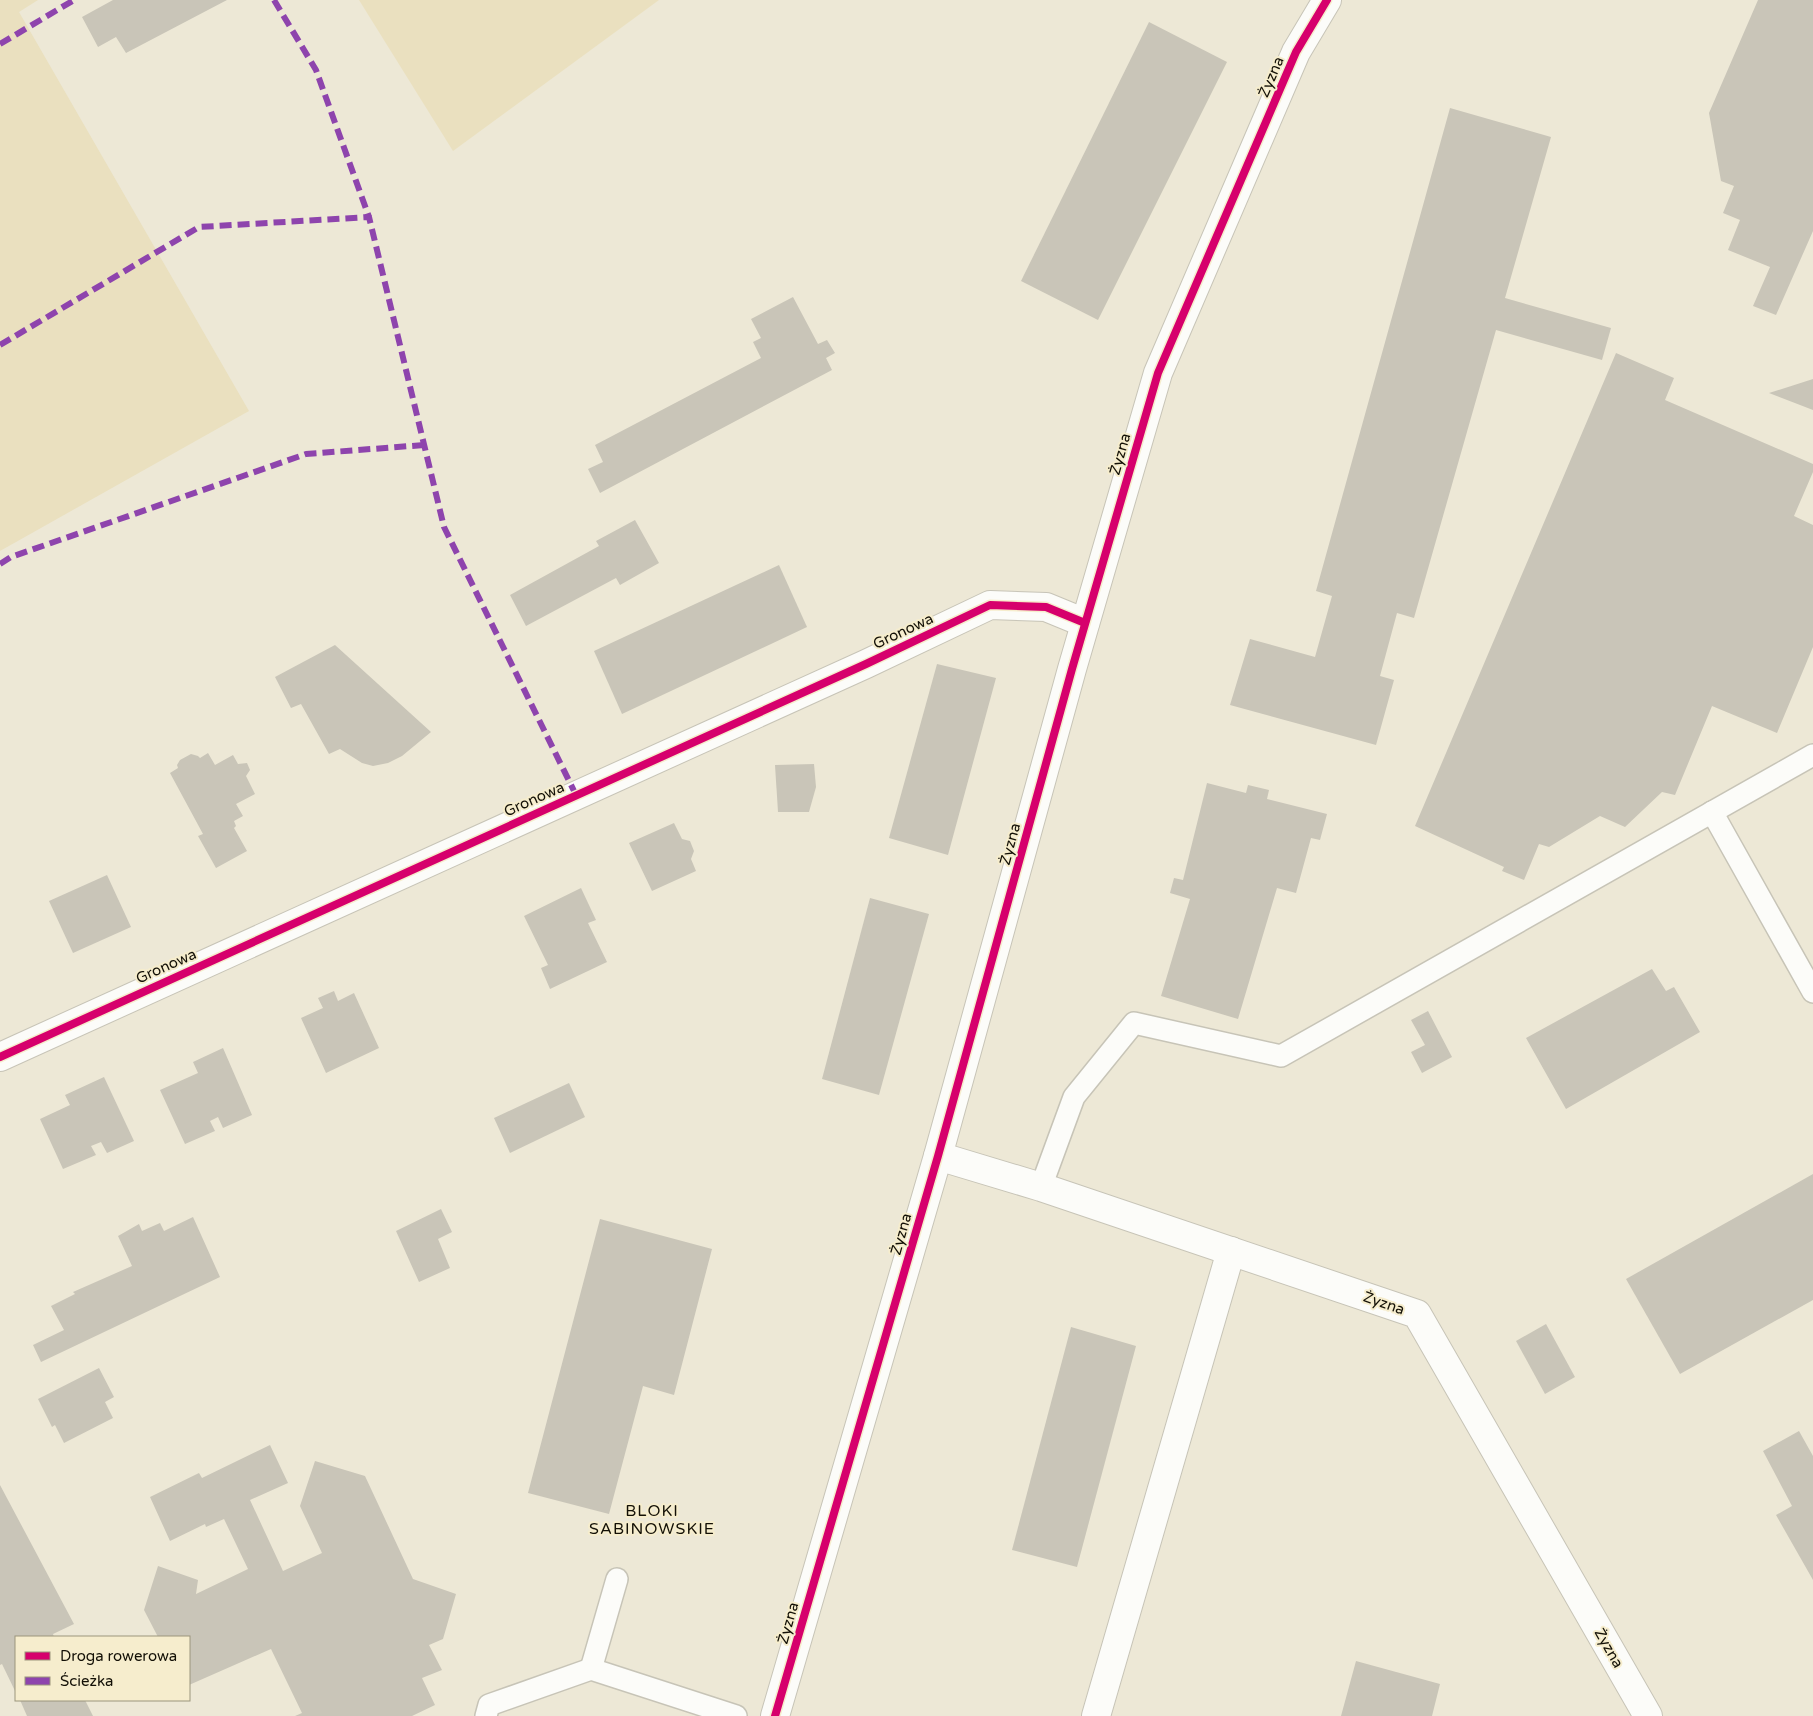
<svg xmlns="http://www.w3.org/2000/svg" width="1813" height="1716" viewBox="0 0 1813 1716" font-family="'Varela Round',sans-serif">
  <rect width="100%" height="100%" fill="#ede8d6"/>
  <g fill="#eae0bf">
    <path d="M0 0H38L19 12 249 411 0 551Z"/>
    <path d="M359 0H659L453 151Z"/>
  </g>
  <g fill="#c9c5b8">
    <path d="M113 0H227L126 53 116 37 98 47 82 17Z"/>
    <path d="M1758 0H1813V231L1776 315 1753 306 1770 267 1728 250 1740 220 1723 213 1734 186 1721 181 1709 113Z"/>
    <path d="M1149 22 1227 62 1098 320 1021 281Z"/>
    <path d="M1450 108 1551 137 1505 298 1611 328 1602 360 1496 330 1414 618 1397 613 1380 676 1394 680 1376 745 1230 705 1250 639 1315 657 1332 596 1316 591Z"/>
    <path d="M793 297 818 344 827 340 835 353 826 358 832 370 600 493 588 469 603 462 595 445 761 358 753 342 761 338 751 319Z"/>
    <path d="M1616 353 1674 378 1665 400 1813 464V472L1794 516 1813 525V647L1777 733 1712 706 1675 795 1662 792 1625 827 1600 816 1549 847 1539 844 1524 880 1502 871 1504 867 1415 826Z"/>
    <path d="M1813 379V410L1769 393Z"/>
    <path d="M635 520 659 563 620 585 616 578 526 626 510 595 599 546 596 541Z"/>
    <path d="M779 565 807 627 622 714 594 651Z"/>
    <path d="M335 645 431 732 402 756 388 763 373 766 362 763 340 749 329 754 301 704 291 708 275 677Z"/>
    <path d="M937 664 996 678 948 855 889 838Z"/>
    <path d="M208 753 215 765 233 755 238 764 247 763 250 770 246 776 255 794 236 804 243 816 234 821 236 826 234 828 247 851 216 868 198 836 203 834 170 773 178 768 177 765 180 760 191 754 198 756 200 758Z"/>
    <path d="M814 764 816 787 809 812H778L775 765Z"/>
    <path d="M1207 783 1246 793 1248 785 1269 790 1267 799 1327 814 1320 840 1311 838 1296 893 1277 888 1238 1019 1161 996 1190 899 1170 893 1174 878 1183 880Z"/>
    <path d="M674 823 682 839 690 841 694 851 691 859 696 871 652 891 629 843Z"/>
    <path d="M107 875 131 927 73 953 49 901Z"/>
    <path d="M581 888 596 920 588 923 607 962 550 989 541 968 548 965 524 916Z"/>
    <path d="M870 898 929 914 879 1095 822 1079Z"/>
    <path d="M1652 969 1666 991 1674 987 1700 1032 1566 1109 1526 1038Z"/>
    <path d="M334 991 338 1001 354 993 379 1048 326 1073 301 1018 323 1008 318 998Z"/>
    <path d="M1428 1011 1452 1057 1422 1073 1411 1052 1425 1045 1411 1020Z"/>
    <path d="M223 1048 252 1115 223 1128 218 1117 210 1121 215 1131 185 1144 160 1090 198 1073 193 1062Z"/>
    <path d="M104 1077 134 1141 107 1153 101 1142 91 1146 96 1155 63 1169 40 1119 70 1105 65 1095Z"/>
    <path d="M569 1083 585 1117 510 1153 494 1118Z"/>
    <path d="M1813 1174V1300L1680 1374 1626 1279Z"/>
    <path d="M441 1209 452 1232 438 1239 450 1268 419 1282 396 1231Z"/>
    <path d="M193 1217 220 1277 41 1362 33 1345 64 1330 51 1306 75 1294 73 1292 132 1266 118 1236 139 1224 142 1231 160 1223 164 1231Z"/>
    <path d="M600 1219 712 1249 674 1395 643 1386 609 1514 528 1493Z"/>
    <path d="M1546 1324 1575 1377 1545 1394 1516 1341Z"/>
    <path d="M1071 1327 1136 1346 1077 1567 1012 1550Z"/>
    <path d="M99 1368 114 1397 105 1402 113 1418 64 1443 55 1425 52 1427 38 1399Z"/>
    <path d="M1799 1431 1813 1456V1580L1776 1515 1792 1506 1763 1451Z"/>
    <path d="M270 1445 288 1483 250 1500 283 1571 322 1553 300 1506 315 1461 365 1476 413 1579 456 1594 443 1639 429 1645 442 1670 422 1678 435 1705 412 1716H295L302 1713 271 1649 189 1685V1637H158L144 1610 158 1566 198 1580 196 1594 248 1569 224 1519 206 1527 205 1524 170 1541 150 1497 199 1473 202 1478Z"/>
    <path d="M0 1485 74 1624 53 1634 54 1637H16V1693L2 1664 0 1665Z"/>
    <path d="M1356 1661 1440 1684 1432 1716H1341Z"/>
    <path d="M20 1700H85L93 1716H27Z"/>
  </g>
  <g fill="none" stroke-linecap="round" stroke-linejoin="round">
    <defs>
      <g id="lane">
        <path d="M1712 812 1813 992"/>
        <path d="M1041 1187 1074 1097 1134 1023 1281 1056 1813 755"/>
        <path d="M591 1669 617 1579"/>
        <path d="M486 1716 489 1705 591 1669 736 1716"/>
      </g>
      <g id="street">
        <path d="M0 1057 866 664 990 605 1046 607 1085 623"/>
        <path d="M938 1156 1041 1187 1417 1314 1648 1716"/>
        <path d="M1096 1716 1231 1251"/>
      </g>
      <path id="secondary" d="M775 1716 938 1156 1072 669 1158 373 1296 52 1327 0"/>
    </defs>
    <use href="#lane" stroke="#c7c4b7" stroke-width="24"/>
    <use href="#street" stroke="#c7c4b7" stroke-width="30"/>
    <use href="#secondary" stroke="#c7c4b7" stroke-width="30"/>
    <use href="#lane" stroke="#fcfcf9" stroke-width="21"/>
    <use href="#street" stroke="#fcfcf9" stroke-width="28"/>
    <use href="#secondary" stroke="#fcfcf9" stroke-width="28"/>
    <g stroke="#8e44ad" stroke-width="6" stroke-dasharray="12 6" stroke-linecap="butt">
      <path d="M274 0 316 70 369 217"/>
      <path d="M0 44 74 0"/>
      <path d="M0 345 199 227 369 217 444 527 576 795"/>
      <path d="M0 564 11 557 306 454 424 445"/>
    </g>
    <defs>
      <g id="cycleway">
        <path d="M0 1057 866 664 990 605 1046 607 1085 623"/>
        <path d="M775 1716 938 1156 1072 669 1158 373 1296 52 1327 0"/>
      </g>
    </defs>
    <use href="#cycleway" stroke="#f6edcd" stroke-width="11"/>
    <use href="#cycleway" stroke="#d6006c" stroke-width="8"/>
  </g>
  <g text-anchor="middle" stroke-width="4" stroke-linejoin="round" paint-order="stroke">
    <g font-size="15" fill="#131006" stroke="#f6edcd">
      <text transform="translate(1271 77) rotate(-67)" y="5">Żyzna</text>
      <text transform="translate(1120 454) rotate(-74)" y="5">Żyzna</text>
      <text transform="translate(903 631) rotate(-25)" y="5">Gronowa</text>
      <text transform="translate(534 799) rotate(-24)" y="5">Gronowa</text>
      <text transform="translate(1010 844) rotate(-75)" y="5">Żyzna</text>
      <text transform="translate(166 966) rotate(-24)" y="5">Gronowa</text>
      <text transform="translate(901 1234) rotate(-74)" y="5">Żyzna</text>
      <text transform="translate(1384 1303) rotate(19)" y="5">Żyzna</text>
      <text transform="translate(788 1623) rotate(-74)" y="5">Żyzna</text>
      <text transform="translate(1609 1648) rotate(60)" y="5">Żyzna</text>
    </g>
    <g font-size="16" letter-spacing="1" fill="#131006" stroke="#f6edcd">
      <text x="652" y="1516">BLOKI<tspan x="652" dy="18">SABINOWSKIE</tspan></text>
    </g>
  </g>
  <rect x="15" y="1636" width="175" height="65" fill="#f6edcd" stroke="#9b957d"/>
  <rect x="25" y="1652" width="25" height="8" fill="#d6006c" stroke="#9b957d"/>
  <text x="60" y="1661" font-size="15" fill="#131006">Droga rowerowa</text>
  <rect x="25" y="1677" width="25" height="8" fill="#8e44ad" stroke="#9b957d"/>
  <text x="60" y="1686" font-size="15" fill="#131006">Ścieżka</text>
</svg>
